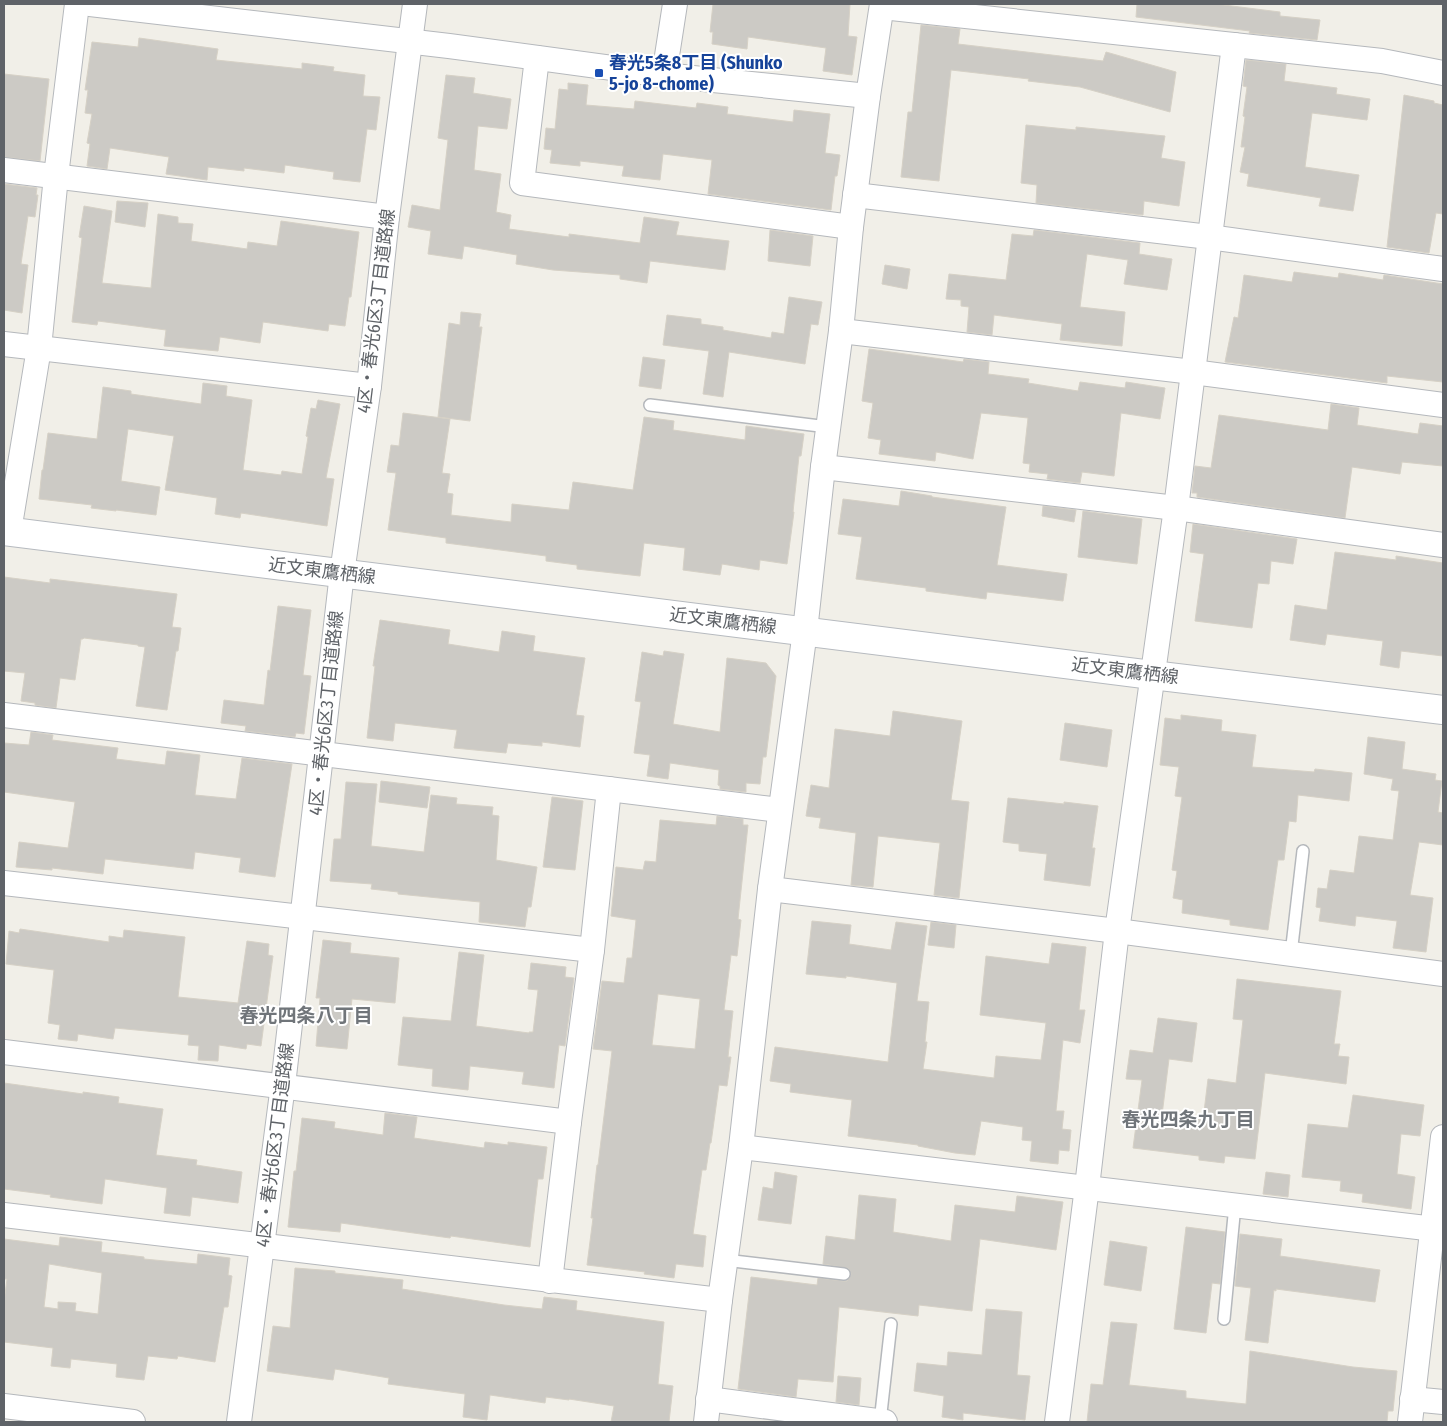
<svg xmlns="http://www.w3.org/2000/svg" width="1447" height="1426" viewBox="0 0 1447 1426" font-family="'Fira Sans Condensed','Noto Sans JP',sans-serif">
  <rect width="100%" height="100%" fill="#f1efe8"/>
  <g fill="#cccac5" stroke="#d6d1c6" fill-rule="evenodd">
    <path d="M713 4H850L848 36 857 37 852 75 823 71 826 48 748 37 747 49 712 44 713 32H710Z"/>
    <path d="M1137 4H1216L1280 12V16L1320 20 1317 40 1249 33 1250 31 1136 17Z"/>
    <path d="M921 25 960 29 958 44 1103 61 1106 52 1176 72 1170 112 1080 87 1028 81 1029 79 951 70 939 181 901 177 908 112H912Z"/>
    <path d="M139 38 218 49 216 60 302 69V63L334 67 333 71 365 75 363 96 380 97 376 130 367 129 360 182 333 179 334 172 285 165 284 173 244 168V171L208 167 207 180 166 174 169 157 110 148 107 169 87 166 90 144 87 143 92 114 85 113 88 90H85L92 42 138 47Z"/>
    <path d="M1246 60 1286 64 1284 81 1337 88 1336 94 1370 99 1367 120 1312 113 1305 167 1359 175 1353 211 1319 206 1321 198 1247 186 1249 174 1240 172 1245 147H1241L1245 117 1243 116 1247 87 1243 86Z"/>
    <path d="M4 74 49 79 40 161 4 157Z"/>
    <path d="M446 75 475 78 473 93 511 99 507 129 478 126 474 170 501 174 496 212 511 215 509 229 569 237V234L640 243 644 217 679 222 676 235 729 241 725 270 650 261 647 283 620 279V275L553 270 516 264 517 255 464 246 462 259 428 254 431 231 408 227 412 205 440 210 448 140 438 138Z"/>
    <path d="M568 83 588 85 586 105 634 109 635 101 696 108 697 103 728 107 727 114 793 122 794 110 830 114 825 153 840 155 837 176H835L831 210 708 194 712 160 663 154 660 180 622 176 624 166 580 161V166L550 163 552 150 544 149 546 128 555 129 559 89 568 90Z"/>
    <path d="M1404 95 1434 101V103L1443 105V214L1436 213 1429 253 1387 247Z"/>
    <path d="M1026 125 1076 130V127L1165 136 1161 158 1185 162 1179 206 1144 201 1143 215 1036 203 1037 185 1021 183Z"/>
    <path d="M4 184 37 188 36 195H38L35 217 28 216 21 264 28 265 22 313 4 310Z"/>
    <path d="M117 201 148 203 145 227 115 222Z"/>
    <path d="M84 206 112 211 102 283 151 288 158 214 178 217V223L193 224 191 241 247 249 248 242 277 246 281 221 359 232 351 297H349L345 326 329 324 328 331 263 322 260 343 220 337 218 351 164 346 166 330 98 321 97 325 72 322 82 238 79 237Z"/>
    <path d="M770 230 813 236 810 266 768 261Z"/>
    <path d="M1034 230 1140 243 1139 254 1172 259 1167 290 1124 284 1128 260 1087 254 1080 307 1125 312 1122 346 1060 340 1062 324 994 315 992 335 967 332 969 307 961 306V300L946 299 949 274 1006 280 1012 234 1033 236Z"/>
    <path d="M885 265 910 269 907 289 882 284Z"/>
    <path d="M1294 272 1338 278 1339 273 1383 280 1384 275 1443 284V382L1387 376V383L1225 362 1234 317 1238 318 1244 275 1292 282Z"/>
    <path d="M789 297 822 302 818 325 811 324 805 364 729 352 723 397 703 394 709 351 663 345 667 315 701 319V324L723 327V330L771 338 772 332 784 334Z"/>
    <path d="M461 312 481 314 479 327H482L470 421 438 417 449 323 460 325Z"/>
    <path d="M869 349 963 362 964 359 989 362 988 374 1029 379 1028 383 1078 391 1080 382 1125 388 1126 382 1165 388 1160 419 1121 413 1114 476 1082 472 1080 483 1047 479 1048 474 1029 472 1030 464 1023 463 1028 418 981 413 973 459 936 452 935 461 879 454 881 440 868 438 873 403 862 401Z"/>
    <path d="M643 357 665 360 661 389 639 386Z"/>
    <path d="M203 383 227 386 226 396 252 400 243 470 281 475 282 471 302 474 308 437 306 436 311 408 316 409 318 400 340 404 326 478 334 479 327 526 241 513 240 518 215 514 217 498 165 490 174 436 128 429 121 481 160 487 156 515 116 510V511L91 508 92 505 39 499 42 470H43L48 433 97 439 103 387 131 391V394L201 404Z"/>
    <path d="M1331 404 1359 408 1357 425 1418 434 1420 423 1443 426V466L1402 462 1400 474 1352 467 1345 518 1197 497V493H1192L1195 466 1211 468 1219 415 1328 430Z"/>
    <path d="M403 413 450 419 442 473 450 474 447 493 453 494 451 515 511 522 512 504 569 510 573 482 633 490 644 417 674 421 673 430 745 440 746 426 804 434 801 456H799L793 512H794L787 564 760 560 759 570 722 564 720 575 683 570 685 548 644 543 640 576 577 569V565L546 561V556L446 543V538L388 530 396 473 387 472 391 445 399 446Z"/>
    <path d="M901 491 932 496V497L1006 507 997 565 1067 574 1063 601 987 592 986 599 926 591V588L856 579 862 537 838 534 843 499 899 506Z"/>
    <path d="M1043 506 1076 510 1074 522 1042 516Z"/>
    <path d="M1083 511 1142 519 1137 564 1078 557Z"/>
    <path d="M1193 524 1297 539 1293 564 1271 561 1269 584 1258 583 1252 628 1195 621 1204 554 1190 552Z"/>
    <path d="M1335 552 1396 560V556L1443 563V656L1401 651 1399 668 1380 665 1383 641 1327 634 1325 645 1290 640 1295 605 1327 610Z"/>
    <path d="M4 577 50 583V579L177 594 172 627 181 628 178 651H176L167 710 136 706 145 647 138 646V645L84 638 83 639H81L75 680 60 678 56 708 35 705V703L21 701 25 673 4 671Z"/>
    <path d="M278 606 311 610 303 675 311 676 304 734 296 733 295 737 245 731 246 726 221 723 224 700 264 705 268 670 270 671Z"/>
    <path d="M380 620 450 630 448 644 499 652 502 631 535 636 533 651 585 658 576 715 584 716 580 747 542 742V746L508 743 506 753 454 748 457 730 395 723 393 741 367 738 375 666H373Z"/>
    <path d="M664 651 684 654 673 724 720 732 727 658 766 663 776 676 766 757H763L760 784 746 783V792L720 789V786L718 785 719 770 670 763 668 779 647 776 650 755 634 753 641 702 635 701 642 652 663 656Z"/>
    <path d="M893 711 962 721 951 800 969 802 959 898 934 895 940 843 878 836 873 887 851 885 856 833 819 828 821 818 806 816 811 785 829 788 835 729 890 736Z"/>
    <path d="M1181 715 1222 720 1221 731 1256 735 1252 767 1314 772 1315 769 1352 773 1349 801 1298 795 1296 822 1289 821 1284 860H1278L1268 930 1230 925V920L1182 913 1183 900 1173 898 1177 871 1172 870 1182 797 1175 796 1179 767 1160 765 1165 718 1181 720Z"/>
    <path d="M1065 723 1112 730 1107 767 1060 760Z"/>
    <path d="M31 732 53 735 52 740 118 748 116 759 165 765 167 751 200 755 195 795 236 799 242 758 292 764 275 877 239 872 241 858 195 852 193 869 105 859 103 874 52 868V870L16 867 19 842 68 848 75 802 4 792V743L29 745Z"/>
    <path d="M1368 737 1405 742 1402 769 1436 774 1435 780 1442 781 1438 812 1443 813V845L1419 842 1410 895 1433 898 1426 952 1393 948 1397 921 1356 916 1355 926 1319 921 1321 908 1316 907 1318 888 1327 889 1330 870 1354 873 1359 836 1393 840 1399 791 1391 790 1393 779 1364 774Z"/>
    <path d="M381 781 430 787 427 808 379 802Z"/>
    <path d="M346 782 377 784 371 846 424 852 431 795 457 798 456 804 493 807 492 815 499 816 496 860 537 867 531 907H528L525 927 479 922 480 902 398 894V892L371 889 372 884 330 881 334 839H341Z"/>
    <path d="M552 797 583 801 575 870 543 867Z"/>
    <path d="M1008 798 1064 804V802L1098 806 1092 848H1095L1090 886 1044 880 1047 854 1019 851V844L1003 842Z"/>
    <path d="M717 816 743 819V825H748L738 919 741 920 737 956 731 955 724 1010 733 1011 728 1057H731L727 1086 719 1085 711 1143H710L706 1170H702L693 1234 706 1236 703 1267 676 1264 674 1278 644 1274 645 1272 587 1265 593 1218H591L597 1165H598L612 1051 593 1049 602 981 624 983 627 958H632L636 920 611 916 616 867 643 870 645 861 656 862 660 820 716 825ZM658 994 700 999 695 1049 652 1045Z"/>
    <path d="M812 921 851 925 849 944 891 950 896 922 927 926 917 1001 929 1002 925 1042H927L923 1069 994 1078 996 1056 1041 1060 1046 1023 980 1015 986 956 1049 964 1052 943 1086 947 1079 1010H1085L1080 1043 1063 1040 1056 1111H1064L1062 1129 1071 1130 1069 1151 1059 1150 1058 1164 1030 1161 1032 1141 1022 1140 1023 1127 981 1121 975 1155 955 1153 918 1146V1145L848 1136 852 1100 790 1092 791 1084 770 1081 775 1047 888 1062 897 983 846 976V978L806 974Z"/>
    <path d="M931 922 956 925 954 948 928 945Z"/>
    <path d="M20 929 109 942V936L123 938 124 930 185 937 178 997 238 1003 247 941 269 944 268 955 273 956 261 1046 247 1044 246 1049 219 1045 218 1061 198 1060 199 1046 188 1045 189 1035 115 1028 113 1039 78 1034 77 1041 58 1039 60 1025 48 1023 54 970 6 964 9 931 19 933Z"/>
    <path d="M323 940 351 943 350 953 399 958 395 1003 352 999 347 1049 316 1046 320 998H316Z"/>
    <path d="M459 952 484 955 476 1026 529 1033V1032H533L538 990 528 989 531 963 566 967 565 977 574 978 565 1046 559 1045 554 1088 522 1084 524 1072 470 1066 468 1090 432 1086 433 1069 398 1065 403 1017 451 1021Z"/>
    <path d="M1237 979 1341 991 1334 1044H1340L1338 1056 1349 1057 1346 1084 1265 1073 1255 1159 1225 1156 1224 1163 1199 1160V1156L1133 1148 1142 1080 1126 1079 1130 1050 1153 1053 1158 1018 1197 1023 1192 1062 1169 1059 1162 1115 1203 1120 1208 1079 1236 1083 1243 1020 1233 1019Z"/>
    <path d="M4 1083 83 1094V1092L119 1097 118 1103 163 1109 156 1155 197 1160 196 1165 242 1172 238 1203 192 1197 190 1216 164 1213 167 1188 105 1179 102 1204 50 1197 51 1195 4 1189Z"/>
    <path d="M1353 1095 1424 1105 1420 1136 1401 1134 1397 1174 1415 1177 1411 1209 1362 1202 1363 1194 1340 1191 1341 1181 1302 1177 1308 1124 1348 1128Z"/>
    <path d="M385 1113 417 1117 414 1138 484 1148 485 1142 508 1145V1142L547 1147 543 1179H538L530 1247 451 1236 450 1238 341 1223 340 1232 288 1227 294 1171H296L302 1118 335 1122 334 1128 383 1135Z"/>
    <path d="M775 1172 797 1176 791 1224 758 1220 763 1187 773 1189Z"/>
    <path d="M1266 1172 1290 1175 1288 1197 1263 1194Z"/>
    <path d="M859 1195 896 1199 893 1232 951 1241 955 1205 1015 1212 1017 1196 1063 1202 1056 1250 980 1239 972 1311 919 1305 918 1316 839 1307 833 1382 798 1379 796 1397 738 1389 751 1277 817 1285 818 1278 843 1281H847L851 1274 848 1268 823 1264 826 1236 855 1240Z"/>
    <path d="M1186 1227 1225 1232 1220 1284 1212 1283 1206 1333 1174 1329Z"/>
    <path d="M1240 1234 1282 1239 1280 1256 1380 1270 1375 1302 1276 1289V1291L1274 1290 1268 1343 1245 1340 1251 1288 1235 1286Z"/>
    <path d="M60 1237 102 1242 101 1252 144 1257V1259L197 1264 198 1254 230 1258 228 1275 232 1276 228 1307H224L215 1362 178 1356 177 1359 148 1356 144 1380 116 1377 117 1364 71 1359 70 1368 51 1366 53 1348 4 1342V1302L7 1279H4V1239L59 1246ZM49 1264 102 1273 98 1314 75 1311 76 1303 58 1302V1309L44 1307Z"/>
    <path d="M1110 1241 1147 1247 1141 1291 1104 1285Z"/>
    <path d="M295 1268 335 1271V1273L403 1280 402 1289 504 1305 542 1309 544 1297 577 1301 576 1310 664 1322 658 1384 673 1386 669 1422H611L614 1406 569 1399V1400L546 1397 545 1403 490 1395 487 1420 463 1417 465 1394 388 1384 389 1378 335 1369 333 1380 267 1371 273 1326 290 1328Z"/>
    <path d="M986 1309 1022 1312 1017 1375 1030 1376 1025 1420 963 1413V1420L942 1417 944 1396 914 1391 917 1363 947 1366 948 1352 982 1355Z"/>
    <path d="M1111 1322 1137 1324 1129 1385 1186 1391V1398L1246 1404 1250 1351 1353 1367 1397 1371 1393 1411H1388L1387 1422H1087L1091 1384 1103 1385Z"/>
    <path d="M838 1376 861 1378 859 1405 836 1402Z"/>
  </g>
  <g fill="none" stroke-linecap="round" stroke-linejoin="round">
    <defs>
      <g id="lane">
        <path d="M650 405 828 427"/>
        <path d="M1291 954 1303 851"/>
        <path d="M725 1260 844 1274"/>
        <path d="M1224 1319 1235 1205"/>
        <path d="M880 1422 891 1324"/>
      </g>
      <g id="street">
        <path d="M90 4 449 46 664 75 868 96"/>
        <path d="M882 7 1382 61 1443 73"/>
        <path d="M537 58 522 183 851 227"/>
        <path d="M664 75 675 4"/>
        <path d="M4 170 387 217"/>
        <path d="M855 195 1209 237 1443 269"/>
        <path d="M841 331 1193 372 1443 405"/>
        <path d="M4 344 369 386"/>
        <path d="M823 467 1176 508 1443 545"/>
        <path d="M9 531 39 348 56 176 77 4"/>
        <path d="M4 715 780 810"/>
        <path d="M4 883 592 950"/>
        <path d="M770 889 1117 931 1443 974"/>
        <path d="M4 1052 569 1122"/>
        <path d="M741 1147 1443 1230"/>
        <path d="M4 1215 720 1300"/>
        <path d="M550 1281 569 1122 592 950 609 789"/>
        <path d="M708 1399 885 1422"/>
        <path d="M1412 1399 1443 1402"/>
        <path d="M4 1406 133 1422"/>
        <path d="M239 1422 283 1085 342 573 369 386 387 217 415 4"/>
        <path d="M706 1422 720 1300 741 1147 770 889 805 631 823 467 841 331 851 227 868 96 882 4"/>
        <path d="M1057 1422 1087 1187 1117 931 1176 508 1234 45"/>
        <path d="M1410 1422 1443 1137"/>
      </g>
      <path id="secondary" d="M4 531 1152 675 1443 710"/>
    </defs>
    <use href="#lane" stroke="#b5b8bc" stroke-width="14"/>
    <use href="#street" stroke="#b5b8bc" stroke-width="26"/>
    <use href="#secondary" stroke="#b6babf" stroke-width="30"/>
    <use href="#lane" stroke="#fff" stroke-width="11"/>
    <use href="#street" stroke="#fff" stroke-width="24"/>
    <use href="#secondary" stroke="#fff" stroke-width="28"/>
  </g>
  <rect fill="#1a4fb4" stroke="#fff" stroke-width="2" x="594" y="68" width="10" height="10" rx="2.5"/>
  <g text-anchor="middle" stroke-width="4" stroke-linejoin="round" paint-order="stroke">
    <g font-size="18" font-weight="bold" fill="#164399" stroke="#fff" text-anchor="start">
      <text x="609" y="69">春光5条8丁目 (Shunko<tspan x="609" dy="21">5-jo 8-chome)</tspan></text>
    </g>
    <g font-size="18" fill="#5f6368" stroke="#fff">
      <text transform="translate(376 311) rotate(-83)" y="6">4区・春光6区3丁目道路線</text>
      <text transform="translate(322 571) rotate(7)" y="6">近文東鷹栖線</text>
      <text transform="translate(723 621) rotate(7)" y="6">近文東鷹栖線</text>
      <text transform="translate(1125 671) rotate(7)" y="6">近文東鷹栖線</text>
      <text transform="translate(326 713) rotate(-84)" y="6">4区・春光6区3丁目道路線</text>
      <text transform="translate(275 1145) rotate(-83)" y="6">4区・春光6区3丁目道路線</text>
    </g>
    <g font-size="19" font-weight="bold" fill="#70757a" stroke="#fff">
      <text x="306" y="1022">春光四条八丁目</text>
      <text x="1188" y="1126">春光四条九丁目</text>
    </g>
  </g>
  <rect width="1447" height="1426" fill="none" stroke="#5f6368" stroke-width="10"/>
</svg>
